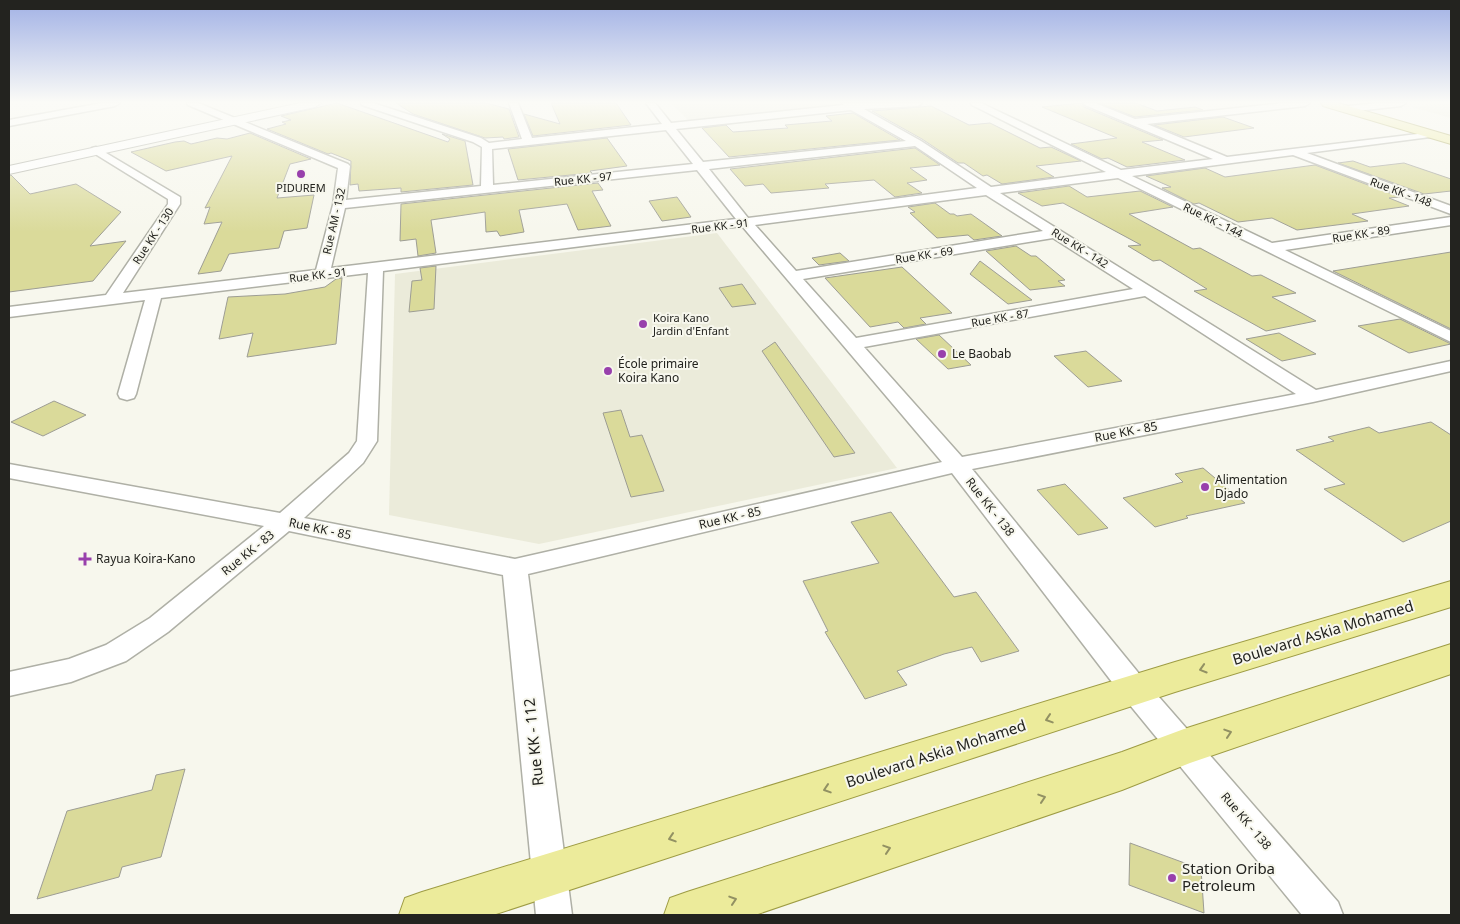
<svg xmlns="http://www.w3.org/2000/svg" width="1460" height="924" viewBox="0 0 1460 924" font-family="'Noto Sans',sans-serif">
  <rect width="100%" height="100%" fill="#f7f7ed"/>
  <g fill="#ebebda">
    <path d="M671 103H836L844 108 689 121Z"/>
    <path d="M1451 103V118L1412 107 1449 103Z"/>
    <path d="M717 233 897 468 539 544 389 515 395 274Z"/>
  </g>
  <g fill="#dada9a" stroke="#9d9d94">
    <path d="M337 103 448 142 450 139 442 134 465 141 473 185 401 192V188L359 191 358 184 350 185 351 161 331 153 328 154 267 129 286 124 282 122 291 120 281 116Z"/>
    <path d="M396 103H486L509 109 519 137 504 139 503 137 485 138 413 114Z"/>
    <path d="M551 103H616L631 125 533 136 524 114 560 124Z"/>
    <path d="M1082 103 1084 107 1163 140 1142 142 1185 160 1127 167 1108 158 1102 159 1071 144 1117 138 1042 107Z"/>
    <path d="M1099 103H1136L1157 111 1195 107 1203 110 1135 117Z"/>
    <path d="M931 106 969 125 990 123 1040 148 1051 147 1081 161 1036 166 1054 177 1002 184 987 175 983 176 964 163H958L922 139 872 111Z"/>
    <path d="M853 113 900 140 729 157 702 128 726 125 733 132 788 128 785 125 832 121 826 116Z"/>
    <path d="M1223 117 1254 128 1184 137 1154 125Z"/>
    <path d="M250 133 311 159 290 164 277 198 314 195 307 228 284 231 279 248 229 254 221 271 198 274 222 222 204 224 210 207 205 208 232 156 166 171 131 152 175 142 184 141 191 144 217 138 227 139Z"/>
    <path d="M607 138 627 166 590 171 592 173 518 180 508 149Z"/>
    <path d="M915 148 940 165 910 168 927 180 907 183 922 193 895 197 874 180 825 184 829 188 771 193 763 184 745 186 730 169Z"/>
    <path d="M1353 161 1370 167 1404 163 1451 179V191L1424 194 1338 163Z"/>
    <path d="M1315 165 1400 197 1389 198 1409 206 1352 214 1368 221 1297 230 1272 218 1238 222 1199 203 1194 204 1162 188 1171 187 1146 176 1205 168 1225 177Z"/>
    <path d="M11 175 30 194 76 184 121 212 90 246 126 241 93 281 9 292V176Z"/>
    <path d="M598 183 603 190 592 191 611 226 578 230 567 204 519 210 524 232 500 236 497 231 486 232 485 212 431 220 436 253 418 256 416 239 400 241 401 204Z"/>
    <path d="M1069 186 1087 197 1140 191 1173 207 1129 214 1193 249 1200 248 1252 276 1261 275 1296 293 1272 297 1316 321 1266 331 1194 291 1207 289 1160 260 1153 261 1128 246 1141 245 1063 203 1042 206 1018 193Z"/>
    <path d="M677 197 691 217 662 221 649 201Z"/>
    <path d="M935 203 950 214H954L957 216 971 214 1002 236 974 240 968 235 937 238 910 213 915 212 908 207Z"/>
    <path d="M1016 246 1031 256H1036L1065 280 1058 281 1065 286 1030 290 986 251Z"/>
    <path d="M1451 252V329L1333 271 1395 261Z"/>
    <path d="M840 253 849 261 819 265 812 258Z"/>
    <path d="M980 261 1032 300 1008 304 970 274Z"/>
    <path d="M436 266 434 309 409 312 412 281 422 280 420 268Z"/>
    <path d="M902 267 952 313 920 318 926 324 904 328 898 322 870 327 825 278Z"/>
    <path d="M342 278 336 344 247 357 253 333 219 339 228 297 285 294 325 287 336 279Z"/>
    <path d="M742 284 756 304 732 307 719 288Z"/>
    <path d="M1400 319 1451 344 1409 353 1358 326Z"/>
    <path d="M1279 333 1316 354 1282 361 1246 339Z"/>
    <path d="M939 335 971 365 948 369 916 339Z"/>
    <path d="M775 342 855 453 834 457 762 351Z"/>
    <path d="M1086 351 1122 381 1088 387 1054 356Z"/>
    <path d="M54 401 86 415 43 436 11 422Z"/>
    <path d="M621 410 630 437 642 435 664 491 631 497 603 413Z"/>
    <path d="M1431 422 1451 435V521L1403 542 1324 489 1345 484 1296 450 1334 441 1328 437 1369 427 1379 433Z"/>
    <path d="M1203 468 1245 503 1186 516 1188 518 1155 527 1123 498 1183 482 1175 474Z"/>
    <path d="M1065 484 1108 528 1078 535 1037 490Z"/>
    <path d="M891 512 954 597 976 592 1019 651 981 662 972 647 944 654 897 671 907 685 865 699 825 632 828 631 803 581 879 563 851 522Z"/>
    <path d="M185 769 161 857 122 867 119 877 37 899 67 811 152 790 156 775Z"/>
    <path d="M1130 843 1201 869 1204 913 1129 885Z"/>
  </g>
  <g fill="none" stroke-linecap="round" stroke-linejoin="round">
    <defs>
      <g id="street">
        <path d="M102 103H120L115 106 9 126V120Z"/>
        <path d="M187 103H198L348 164 350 166 346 200 481 186 482 147 473 142 362 105 361 103H373L481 138 489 143 522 139 509 103H518L532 138 662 124 646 103H655L671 123 843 105 842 103H922L918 106 864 109 921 141 991 187 1106 172 972 105 971 103H981L1121 170 1213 159 1085 105 1084 103H1095L1135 119 1284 103H1310L1305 106 1147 124 1227 157 1434 132 1435 134 1434 136 1430 137 1307 153 1451 206V214L1293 155 1132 176 1272 243 1451 217V225L1285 250 1451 331V342L1118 178 1000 193 1316 390 1451 361V371L1313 402 972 469 1145 681 1338 902 1343 915H1302L1125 699 952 473 528 574 572 915H536L503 575 289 531 168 632 126 661 71 682 9 696V672L69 659 106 645 150 618 264 526 9 478V464L280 513 349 453 357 441 368 273 161 298 136 394 134 398 127 400 120 398 118 394 145 300 9 317V307L106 295 168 204V199L92 152 91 150 92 148 96 147 180 197V204L123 293 316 270 333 205 338 168 188 105ZM851 110 906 141 703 162 676 129ZM666 130 693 164 493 185 492 149ZM915 146 977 188 748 218 709 169ZM697 170 736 219 331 268 345 208ZM986 195 1043 231 796 271 755 225ZM742 226 942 462 515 559 304 518 363 463 377 441 383 271ZM1053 238 1133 289 856 338 803 279ZM1145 296 1296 394 962 457 864 347Z"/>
        <path d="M1380 103H1406L1401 106 1347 112 1342 109 1347 106Z"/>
      </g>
      <path id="secondary" d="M300 103H321L315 107 9 174V166Z"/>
      <g id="primary">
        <path d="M1321 103H1338L1451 136V144L1323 106Z"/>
        <path d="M1451 581V607L1175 692 493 915H399L405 898 422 892 1175 662Z"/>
        <path d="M1451 644V674L1190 763 1122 790 755 915H664L670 898 687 892 1122 752 1184 729Z"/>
      </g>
    </defs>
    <use href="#street" stroke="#afb0a6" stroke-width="3"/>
    <use href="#secondary" stroke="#afb0a6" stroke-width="2"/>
    <use href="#primary" stroke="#9e9c44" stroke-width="2"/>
    <use href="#street" fill="#fff" fill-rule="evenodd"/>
    <use href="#secondary" fill="#fff" fill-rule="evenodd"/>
    <use href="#primary" fill="#eceb9b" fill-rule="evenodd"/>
  </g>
  <defs><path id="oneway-chevron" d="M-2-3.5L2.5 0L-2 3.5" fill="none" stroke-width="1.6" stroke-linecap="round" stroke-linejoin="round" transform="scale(1.25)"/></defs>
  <g stroke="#929163">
    <use href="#oneway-chevron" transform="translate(1203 669) rotate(163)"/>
    <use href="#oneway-chevron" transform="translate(1049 719) rotate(162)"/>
    <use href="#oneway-chevron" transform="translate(1228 733) rotate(-18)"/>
    <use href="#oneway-chevron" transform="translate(827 789) rotate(162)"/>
    <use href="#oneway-chevron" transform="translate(1042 798) rotate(-18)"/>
    <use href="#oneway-chevron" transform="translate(672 838) rotate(162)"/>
    <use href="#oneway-chevron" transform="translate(887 849) rotate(-18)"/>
    <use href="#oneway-chevron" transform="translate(733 900) rotate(-18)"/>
  </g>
  <linearGradient id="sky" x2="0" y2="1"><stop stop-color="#a1b1e5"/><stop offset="0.44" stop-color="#fbfbf7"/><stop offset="1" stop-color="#fbfbf7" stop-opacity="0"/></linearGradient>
  <rect width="1460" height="232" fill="url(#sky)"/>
  <g fill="#9840ac" stroke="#f7f7ed" stroke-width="2">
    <circle cx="301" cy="174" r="5"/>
    <circle cx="643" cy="324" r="5"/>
    <circle cx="942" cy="354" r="5"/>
    <circle cx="608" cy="371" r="5"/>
    <circle cx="1205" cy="487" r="5"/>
    <path d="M82.5 551.5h5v5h5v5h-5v5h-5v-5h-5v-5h5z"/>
    <circle cx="1172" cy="878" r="5"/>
  </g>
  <g text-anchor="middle" stroke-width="4" stroke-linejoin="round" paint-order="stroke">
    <g font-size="11" fill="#23231f" stroke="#f7f7ed">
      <text transform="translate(583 179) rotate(-6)" y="4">Rue KK - 97</text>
      <text transform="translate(1401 192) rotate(20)" y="4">Rue KK - 148</text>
      <text transform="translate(1213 220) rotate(26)" y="4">Rue KK - 144</text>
      <text transform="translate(334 221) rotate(-77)" y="4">Rue AM - 132</text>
      <text transform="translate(720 226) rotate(-7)" y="4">Rue KK - 91</text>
      <text transform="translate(1361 234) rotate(-9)" y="4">Rue KK - 89</text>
      <text transform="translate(153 236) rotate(-57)" y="4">Rue KK - 130</text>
      <text transform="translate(1080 248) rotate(32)" y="4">Rue KK - 142</text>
      <text transform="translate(924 255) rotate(-9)" y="4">Rue KK - 69</text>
      <text transform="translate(318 275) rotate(-7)" y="4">Rue KK - 91</text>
      <text transform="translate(1000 318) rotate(-10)" y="4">Rue KK - 87</text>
    </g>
    <g font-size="11" fill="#23231f" stroke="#f7f7ed">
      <text x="301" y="192">PIDUREM</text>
      <text x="653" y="322" text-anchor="start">Koira Kano<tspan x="653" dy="13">Jardin d'Enfant</tspan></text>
    </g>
    <g font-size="12" fill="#23231f" stroke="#f7f7ed" text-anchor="start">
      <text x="952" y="358">Le Baobab</text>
      <text x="618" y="368">École primaire<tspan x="618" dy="14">Koira Kano</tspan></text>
      <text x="1215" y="484">Alimentation<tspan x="1215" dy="14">Djado</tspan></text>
      <text x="96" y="563">Rayua Koira-Kano</text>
    </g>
    <g font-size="12" fill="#23231f" stroke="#f7f7ed">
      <text transform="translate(1126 432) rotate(-11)" y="4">Rue KK - 85</text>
      <text transform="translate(990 507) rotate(52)" y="4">Rue KK - 138</text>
      <text transform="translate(730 518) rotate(-13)" y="4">Rue KK - 85</text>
      <text transform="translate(320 529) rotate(12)" y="4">Rue KK - 85</text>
      <text transform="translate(248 553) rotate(-39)" y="4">Rue KK - 83</text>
      <text transform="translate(1246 821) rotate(50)" y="4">Rue KK - 138</text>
    </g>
    <g font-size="15" fill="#23231f" stroke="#f7f7ed">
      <text transform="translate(1323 633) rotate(-17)" y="5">Boulevard Askia Mohamed</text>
      <text transform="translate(534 742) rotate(-96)" y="5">Rue KK - 112</text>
      <text transform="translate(936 754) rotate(-18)" y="5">Boulevard Askia Mohamed</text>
    </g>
    <g font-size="15" fill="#23231f" stroke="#f7f7ed" text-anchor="start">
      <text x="1182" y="874">Station Oriba<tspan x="1182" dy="17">Petroleum</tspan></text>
    </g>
  </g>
  <rect width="1460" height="924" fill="none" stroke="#23231f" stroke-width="20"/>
</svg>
